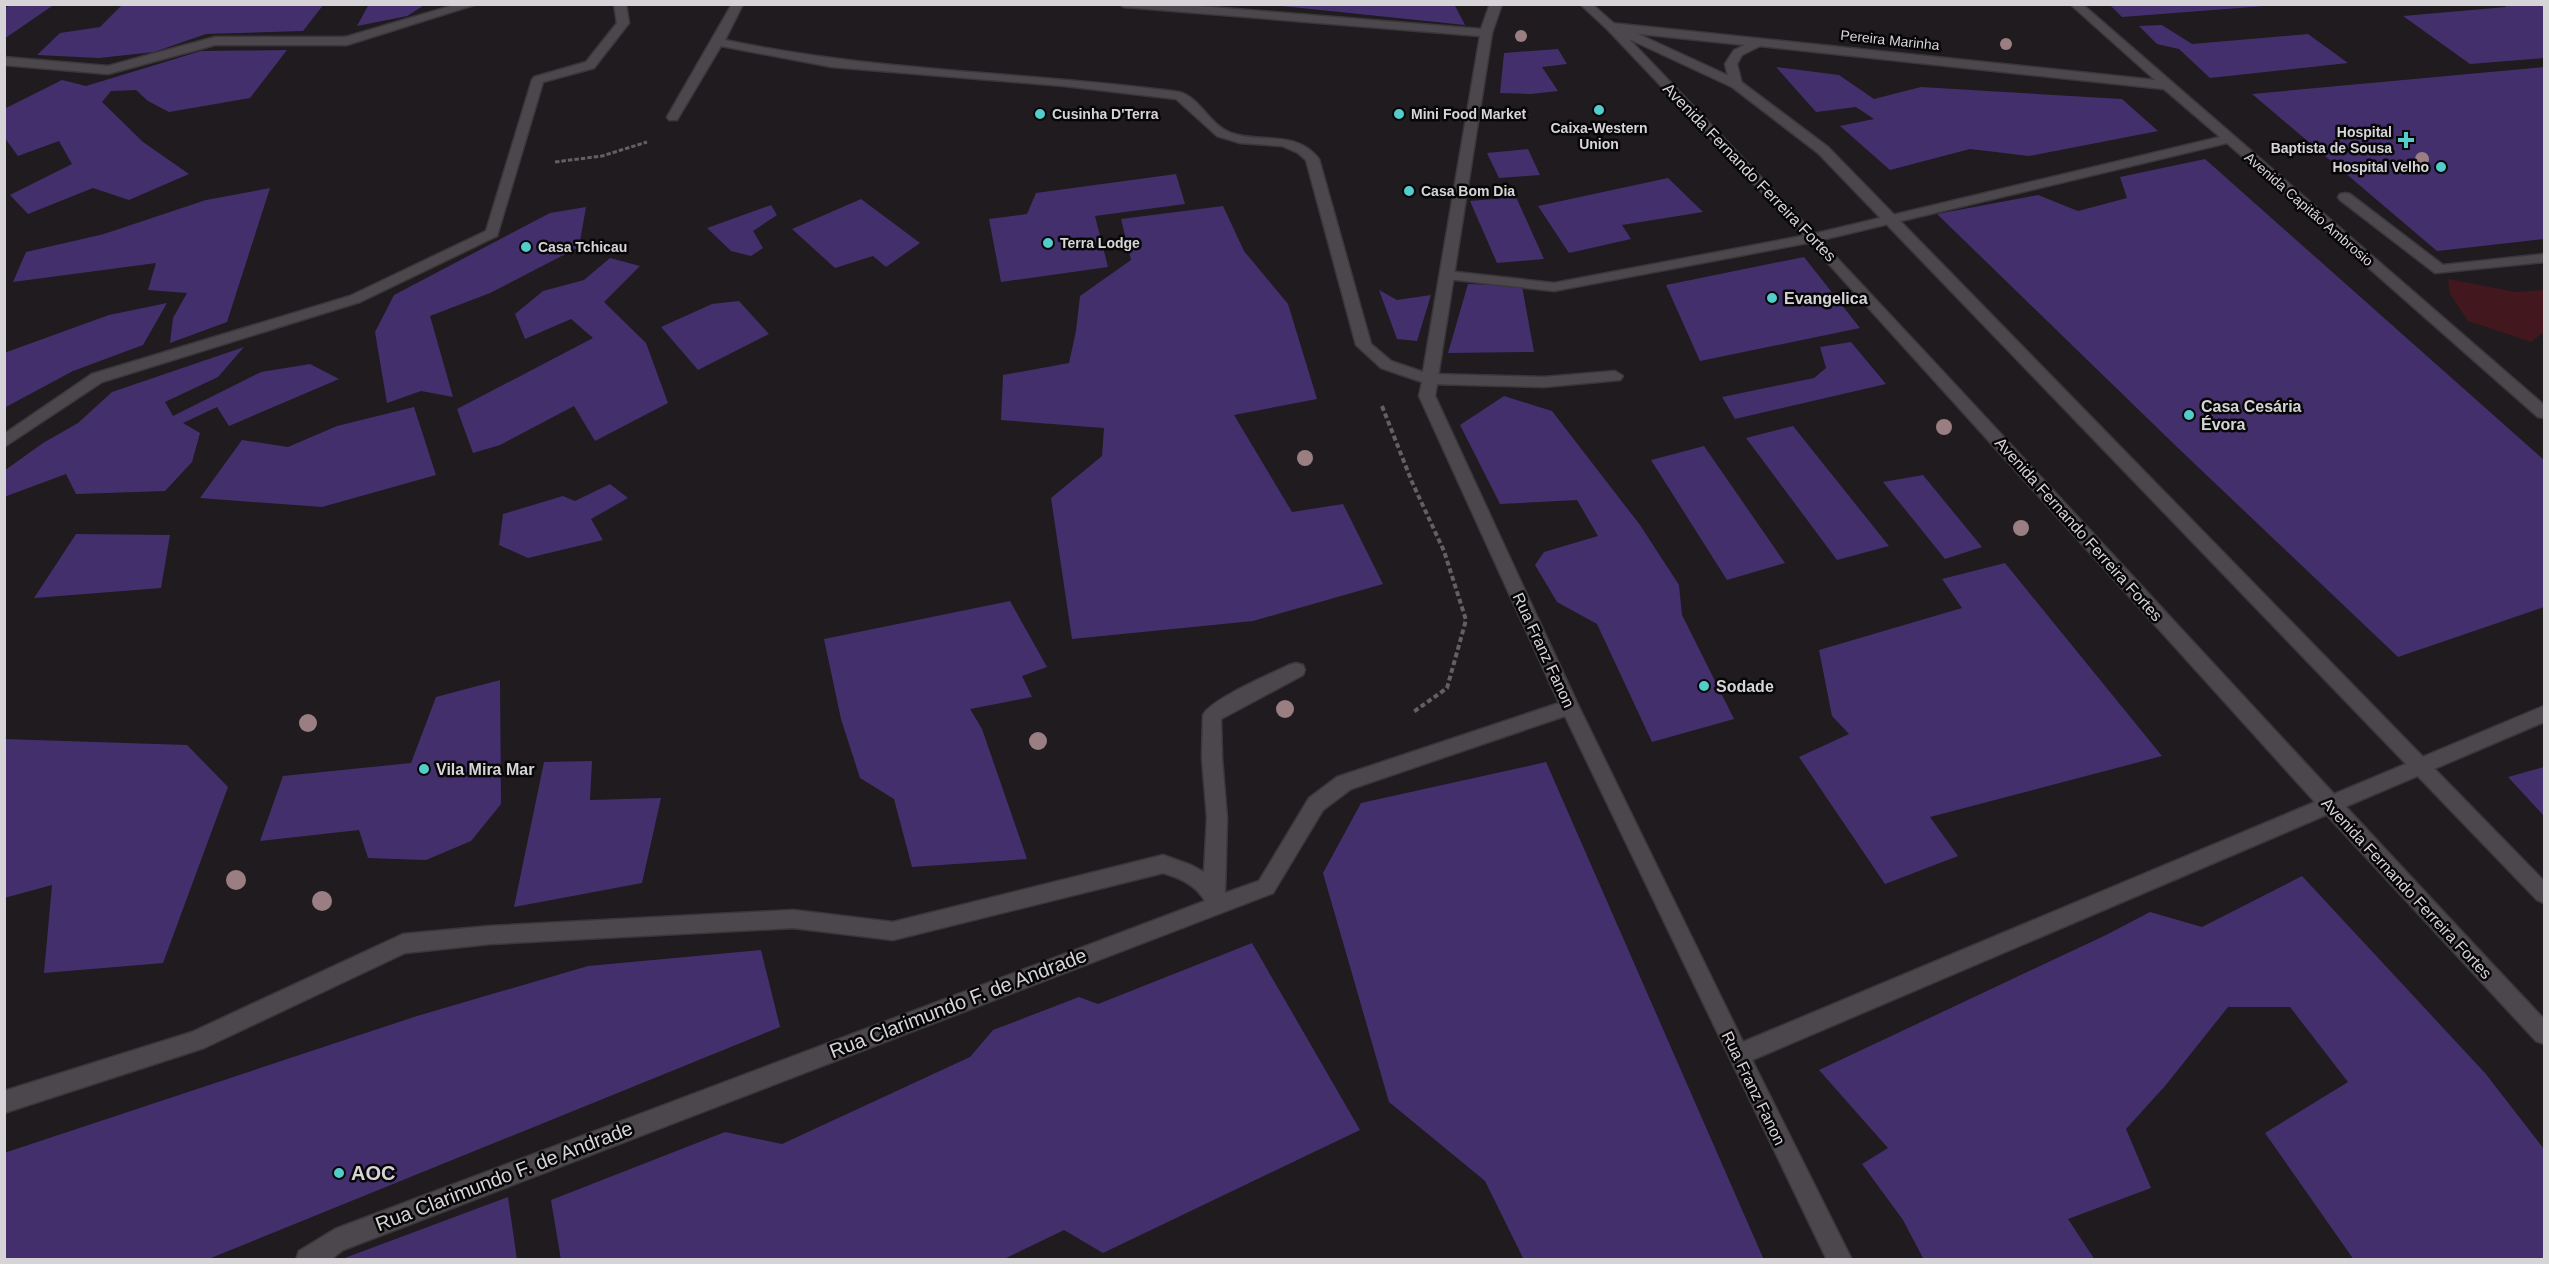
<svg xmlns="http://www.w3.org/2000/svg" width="2549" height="1264" viewBox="0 0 2549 1264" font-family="Helvetica,sans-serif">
  <rect width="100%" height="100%" fill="#1f1b1f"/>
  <path fill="#43171e" d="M2448 279 2516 292 2544 290V332L2531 342 2468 321 2450 294Z"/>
  <g fill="#442f6d">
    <path d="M11 4H55L4 39V9Z"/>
    <path d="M123 4H324L303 31 206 34 154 52 99 58 37 55 60 33 100 27Z"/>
    <path d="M369 4H426L407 16 357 26Z"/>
    <path d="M1282 4H1454L1465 25 1282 6Z"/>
    <path d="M2109 4H2265V6L2122 17Z"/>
    <path d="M2502 4H2544V58L2470 64 2403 16 2506 7Z"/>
    <path d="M2162 25 2192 44 2308 34 2348 63 2210 78 2179 49 2157 44 2139 26Z"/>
    <path d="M1558 49 1567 64 1542 67 1558 91 1531 94 1500 93 1504 53Z"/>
    <path d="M287 50 250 98 169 112 148 101 136 90 111 91 102 102 143 142 189 174 129 200 93 188 28 214 10 195 72 164 59 141 18 156 4 137V109L62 80 86 86 201 51Z"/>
    <path d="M1776 67 1839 75 1874 99 1921 87 2122 99 2158 131 2029 156 1970 149 1890 170 1840 126 1874 119 1856 107 1816 112Z"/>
    <path d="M2544 67V239L2437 251 2252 94Z"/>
    <path d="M1528 149 1540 175 1499 178 1487 153Z"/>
    <path d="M2205 159 2544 460V607L2398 657 2178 448 1937 214 2038 195 2078 211 2127 198 2120 177Z"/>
    <path d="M1176 174 1185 204 1095 216 1108 267 1001 282 989 219 1027 214 1036 193Z"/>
    <path d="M1668 178 1703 212 1622 225 1631 239 1569 253 1538 206Z"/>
    <path d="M270 188 227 322 170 343 173 318 187 293 148 290 156 263 13 282 26 252 104 234 206 200Z"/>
    <path d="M1516 197 1544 259 1497 263 1470 201Z"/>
    <path d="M861 199 920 243 886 267 873 256 835 268 792 229Z"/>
    <path d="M771 205 777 215 753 231 763 248 751 256 731 251 707 228Z"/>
    <path d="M1223 206 1244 251 1288 304 1317 399 1234 415 1292 512 1343 504 1383 584 1253 621 1072 639 1051 498 1102 456 1104 428 1001 420 1003 375 1069 363 1076 331 1080 296 1131 260 1121 219Z"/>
    <path d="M586 207 579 247 490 293 430 316 453 397 421 391 387 403 375 332 394 295 550 213Z"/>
    <path d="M1804 257 1860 328 1700 361 1666 285Z"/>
    <path d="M610 258 640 266 604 302 646 343 668 403 595 441 574 406 500 445 473 453 457 409 593 338 571 319 525 339 515 314 543 291 584 280Z"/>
    <path d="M1468 284 1522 286 1534 352 1448 353Z"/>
    <path d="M1379 290 1397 300 1431 295 1417 341 1397 339Z"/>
    <path d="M739 301 769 334 698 370 661 327 712 304Z"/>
    <path d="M167 303 143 345 73 371 4 408V353L109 315Z"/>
    <path d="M1851 342 1886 384 1735 419 1722 397 1814 378 1826 368 1820 347Z"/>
    <path d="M244 347 218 377 165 402 173 416 261 372 310 364 339 379 229 426 217 407 183 423 200 433 192 462 165 491 76 494 66 474 4 497V471L43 443 78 423 112 392Z"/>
    <path d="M1504 396 1552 411 1640 525 1679 585 1682 615 1734 719 1652 742 1597 624 1557 602 1535 565 1544 552 1598 536 1577 500 1500 504 1460 425Z"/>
    <path d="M414 407 436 475 322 507 200 498 242 440 288 447 337 426Z"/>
    <path d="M1793 426 1889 546 1837 560 1746 438Z"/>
    <path d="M1704 446 1785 563 1727 580 1651 460Z"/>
    <path d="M1923 475 1982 547 1945 559 1883 482Z"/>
    <path d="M610 484 628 498 591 519 603 540 528 558 499 545 503 514 563 496 575 501Z"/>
    <path d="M76 534 170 535 161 588 34 598Z"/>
    <path d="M2005 563 2162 756 1930 817 1958 856 1885 884 1799 757 1849 734 1832 716 1819 650 1962 608 1942 579Z"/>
    <path d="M1010 601 1047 667 1022 676 1032 697 970 709 982 729 1027 859 912 867 894 799 860 778 841 719 824 639Z"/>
    <path d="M500 680 501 804 471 841 426 860 368 858 359 830 260 841 283 776 411 763 436 697Z"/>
    <path d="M4 739 187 745 228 787 163 963 44 973 52 885 4 898Z"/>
    <path d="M592 761 590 800 661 798 642 883 514 907 544 762Z"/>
    <path d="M1546 762 1764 1260H1524L1485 1181 1389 1102 1323 873 1361 803Z"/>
    <path d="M2544 767V816L2508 777Z"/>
    <path d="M2302 876 2485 1073 2544 1149V1260H2354L2265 1133 2348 1082 2290 1007H2228L2165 1086 2126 1129 2151 1188 2068 1219 2095 1260H1924L1903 1220 1862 1164 1888 1148 1819 1070 2106 935 2150 912 2202 927Z"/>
    <path d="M1252 943 1360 1130 1103 1253 1064 1230 1002 1260H561L551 1200 725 1132 782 1144 970 1057 993 1030 1079 997 1098 1004Z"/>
    <path d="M761 950 780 1027 206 1260H4V1153L417 1016 588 966Z"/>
    <path d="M508 1197 517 1260H342V1259Z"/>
  </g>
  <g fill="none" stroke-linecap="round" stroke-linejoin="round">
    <defs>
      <g id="lane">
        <path d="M215 37H346L352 41 346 45H215L108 74 4 65V57L108 66Z"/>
        <path d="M1813 234 1818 235 1820 238 1818 241 1554 291 1447 279 1440 275 1447 271 1554 283Z"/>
        <path d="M1615 371 1623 376 1620 380 1544 387 1430 384 1422 379 1430 374 1544 377Z"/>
      </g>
      <g id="street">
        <path d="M458 4H477L350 44 346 45 340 41 342 38Z"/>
        <path d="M614 4H626L629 23 594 68 543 82 497 236 360 302 102 382 4 447V434L92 374 350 296 486 231 532 80 534 77 586 62 617 23Z"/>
        <path d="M732 4H743L725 40C875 72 1028 72 1179 92 1201 98 1209 125 1231 133 1261 144 1295 129 1319 159L1371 344 1391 361 1423 372 1480 36 1124 7 1119 4H1174L1481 29 1490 4H1502L1492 33 1435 396 1579 707 1743 1042 2544 706V722L1752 1060 1852 1260H1827L1565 716 1351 789 1323 810 1273 893 343 1250 330 1260H296L299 1251 335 1229 1205 901C1196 885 1180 878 1163 873L893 940 793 928 490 944 405 953 204 1048 4 1113V1091L192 1032 403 934 490 926 793 910 893 922 1163 855 1191 865 1204 872 1207 818 1202 758 1203 715C1211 699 1271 674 1289 665L1296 663 1303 665 1305 670 1303 675 1221 719 1222 758 1227 818 1225 893 1259 881 1309 798 1337 777 1559 703 1419 396 1422 382 1381 368 1356 345 1306 160 1298 153 1282 146 1240 143 1217 136 1176 99 1064 86 832 67 721 46 677 120H669L667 117Z"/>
        <path d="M2070 4H2082L2544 405V418L2538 417 2227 143 1813 242 1806 238 1813 234 2220 137 2164 89 1760 46 1742 55 1737 64 1742 84 1736 88 1730 84 1725 64 1734 50 1745 45 1611 31 1605 27 1611 23 2155 80Z"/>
        <path d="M2345 193 2350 194 2443 265 2544 254V262L2435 273 2340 200 2338 197 2340 194Z"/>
      </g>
      <path id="secondary" d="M1580 4H1592L1619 28H1625L1740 81 1828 147 2544 881V903L2537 900 1818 153 1732 87 1629 39C1939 361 2238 694 2544 1019V1044L2536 1041 2324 812 1808 241 1607 29Z"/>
    </defs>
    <use href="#lane" stroke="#3a373a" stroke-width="3"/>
    <use href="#street" stroke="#3a373a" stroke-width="3"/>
    <use href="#secondary" stroke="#3a373a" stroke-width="3"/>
    <path stroke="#635f63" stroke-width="3" stroke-dasharray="4.5 2" stroke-linecap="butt" d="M555 162 602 156 647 142"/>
    <path stroke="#635f63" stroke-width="4" stroke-dasharray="5 3" stroke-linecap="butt" d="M1382 406 1412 482 1444 551 1466 620 1447 688 1412 713"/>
    <use href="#lane" fill="#4c474c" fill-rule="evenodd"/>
    <use href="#street" fill="#4c474c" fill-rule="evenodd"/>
    <use href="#secondary" fill="#4c474c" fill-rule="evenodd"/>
  </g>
  <g fill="#9a7e82">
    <circle cx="1521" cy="36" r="6"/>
    <circle cx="2006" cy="44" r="6"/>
    <circle cx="2422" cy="159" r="7"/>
    <circle cx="1944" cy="427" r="8"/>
    <circle cx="1305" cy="458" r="8"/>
    <circle cx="2021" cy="528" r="8"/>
    <circle cx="1285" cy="709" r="9"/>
    <circle cx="308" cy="723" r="9"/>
    <circle cx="1038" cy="741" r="9"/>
    <circle cx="236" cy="880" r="10"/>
    <circle cx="322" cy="901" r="10"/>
  </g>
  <g fill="#52cdcc" stroke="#080708" stroke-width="2">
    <circle cx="1599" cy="110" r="6"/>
    <circle cx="1040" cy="114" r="6"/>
    <circle cx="1399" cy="114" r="6"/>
    <path d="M2403 131h6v6h6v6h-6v6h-6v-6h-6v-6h6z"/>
    <circle cx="2441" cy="167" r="6"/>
    <circle cx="1409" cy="191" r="6"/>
    <circle cx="1048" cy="243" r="6"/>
    <circle cx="526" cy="247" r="6"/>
    <circle cx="1772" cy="298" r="6"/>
    <circle cx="2189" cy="415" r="6"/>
    <circle cx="1704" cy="686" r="6"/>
    <circle cx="424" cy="769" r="6"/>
    <circle cx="339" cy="1173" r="6"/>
  </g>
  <g text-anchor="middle" stroke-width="5" stroke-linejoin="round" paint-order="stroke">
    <g font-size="14" fill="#d6d4d7" stroke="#080708">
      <text transform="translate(1890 40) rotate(6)" y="5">Pereira Marinha</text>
      <text transform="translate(2309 209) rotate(41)" y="5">Avenida Capitão Ambrosio</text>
    </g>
    <g font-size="14" font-weight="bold" fill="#d6d4d7" stroke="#080708" text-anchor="start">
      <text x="1052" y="119">Cusinha D'Terra</text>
      <text x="1411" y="119">Mini Food Market</text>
      <text x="1599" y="133" text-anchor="middle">Caixa-Western<tspan x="1599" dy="16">Union</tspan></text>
      <text x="2392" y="137" text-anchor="end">Hospital<tspan x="2392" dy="16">Baptista de Sousa</tspan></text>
      <text x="2429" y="172" text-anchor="end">Hospital Velho</text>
      <text x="1421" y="196">Casa Bom Dia</text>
      <text x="1060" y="248">Terra Lodge</text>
      <text x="538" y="252">Casa Tchicau</text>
    </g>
    <g font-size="16" fill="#d6d4d7" stroke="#080708">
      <text transform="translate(1750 172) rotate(46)" y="6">Avenida Fernando Ferreira Fortes</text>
      <text transform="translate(2079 529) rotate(48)" y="6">Avenida Fernando Ferreira Fortes</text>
      <text transform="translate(1544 650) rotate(65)" y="6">Rua Franz Fanon</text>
      <text transform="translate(2407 888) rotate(47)" y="6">Avenida Fernando Ferreira Fortes</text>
      <text transform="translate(1754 1088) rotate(64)" y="6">Rua Franz Fanon</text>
    </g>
    <g font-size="16" font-weight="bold" fill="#d6d4d7" stroke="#080708" text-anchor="start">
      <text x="1784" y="304">Evangelica</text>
      <text x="2201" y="412">Casa Cesária<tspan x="2201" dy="18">Évora</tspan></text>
      <text x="1716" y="692">Sodade</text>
      <text x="436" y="775">Vila Mira Mar</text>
    </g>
    <g font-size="20" fill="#d6d4d7" stroke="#080708">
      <text transform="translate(958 1003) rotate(-21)" y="7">Rua Clarimundo F. de Andrade</text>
      <text transform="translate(504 1176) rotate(-21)" y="7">Rua Clarimundo F. de Andrade</text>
    </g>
    <g font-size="20" font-weight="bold" fill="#d6d4d7" stroke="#080708" text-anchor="start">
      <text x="351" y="1180">AOC</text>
    </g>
  </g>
  <rect width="2549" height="1264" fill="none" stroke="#d6d4d7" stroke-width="12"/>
</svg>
